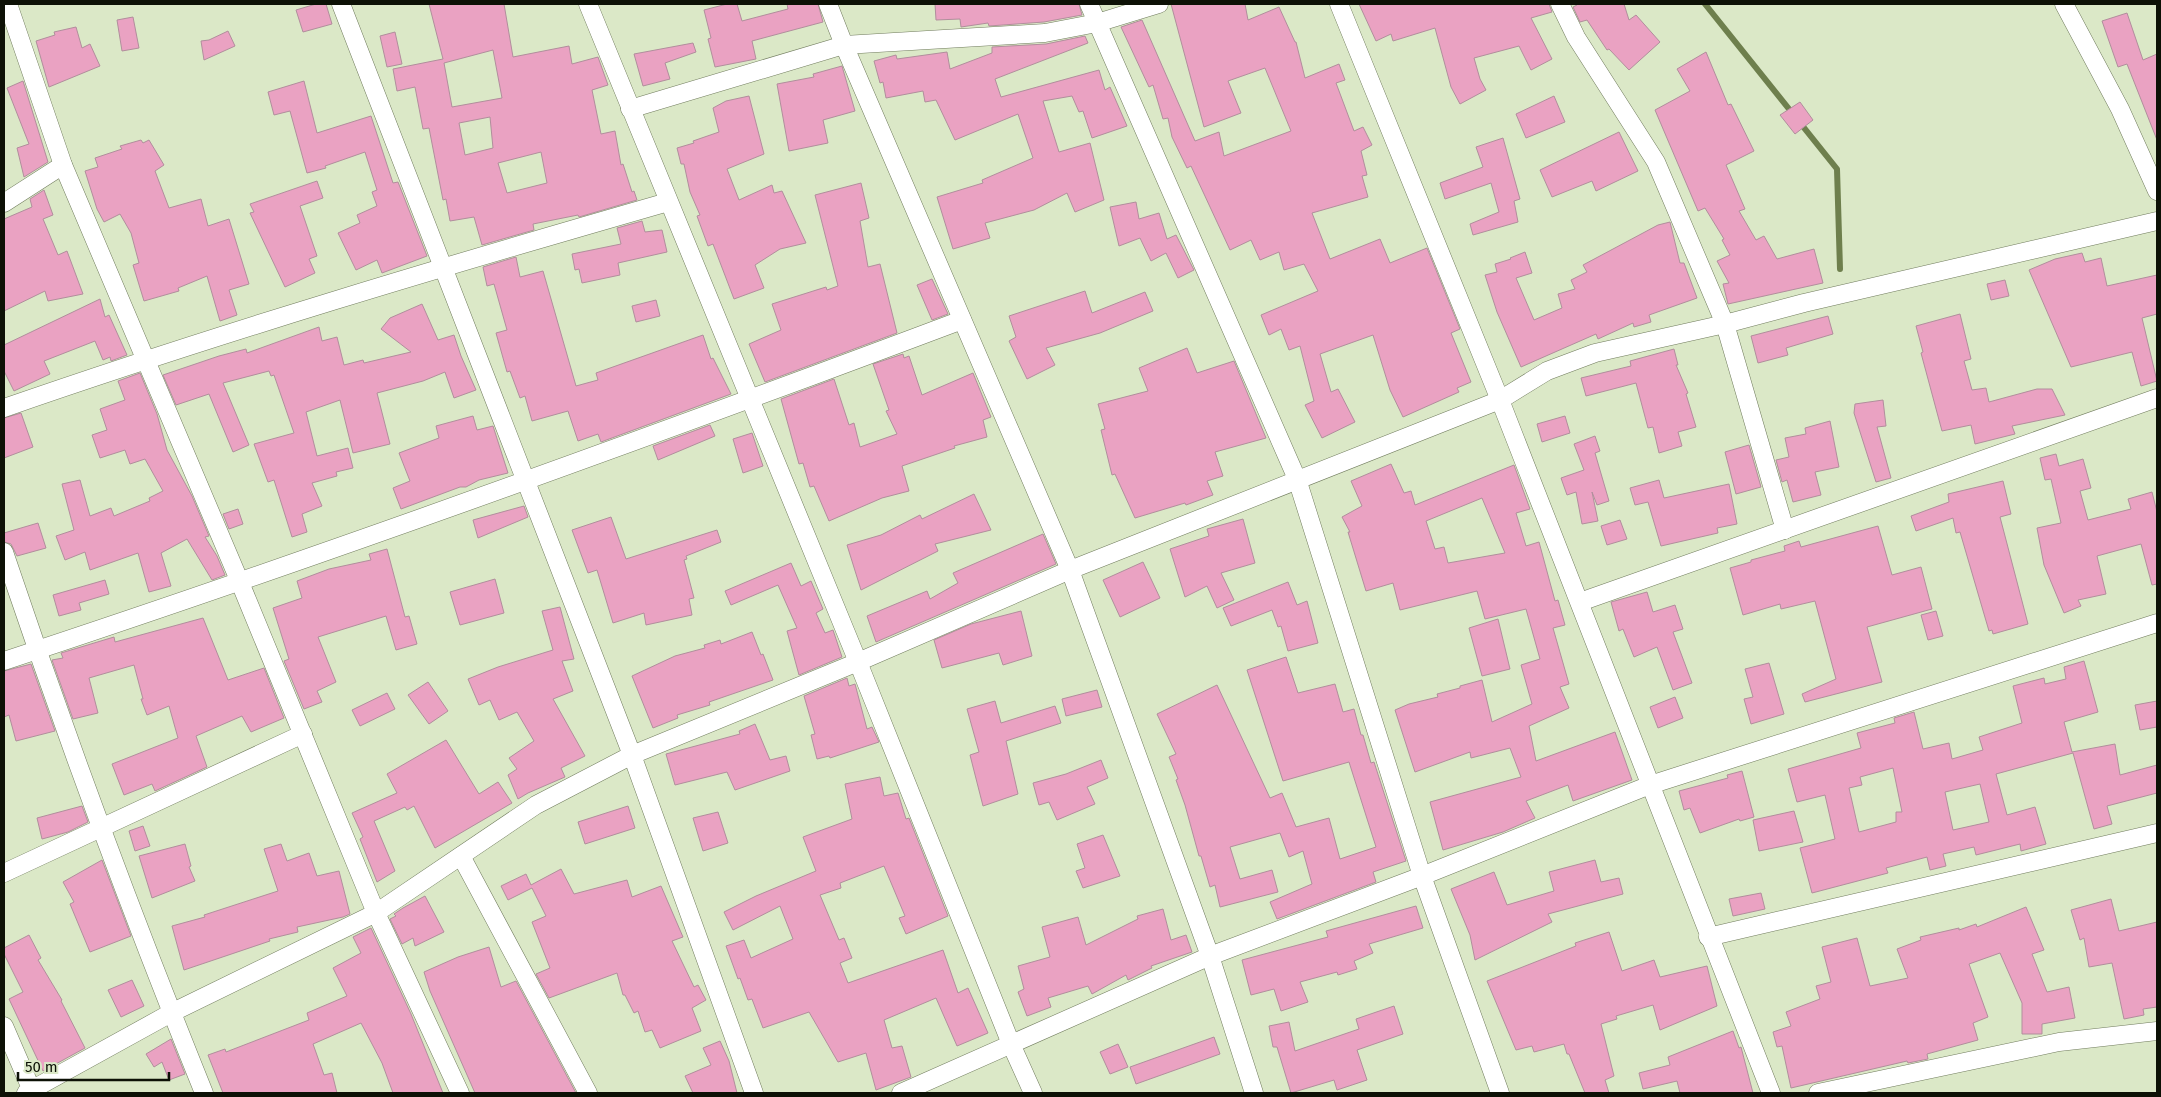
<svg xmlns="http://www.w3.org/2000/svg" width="2161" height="1097" viewBox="0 0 2161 1097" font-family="'Fira Sans',sans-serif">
  <rect width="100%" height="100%" fill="#dbe8c7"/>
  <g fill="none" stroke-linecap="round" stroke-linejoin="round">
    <path stroke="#6e7f4d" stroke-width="6" d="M1705 4 1837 169 1840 269"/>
  </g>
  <g fill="#eaa2c2" stroke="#b18e9c" fill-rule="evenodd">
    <path d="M316 4H326L332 24 303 32 296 10Z"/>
    <path d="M429 4H504L513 57 569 46 572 64 598 57 608 85 592 90 601 134 615 131 621 165 623 164 632 192 634 191 637 200 579 217 578 215 533 224 534 230 482 245 474 217 450 221 446 199 443 200 429 128 423 129 415 87 397 91 393 69 443 59ZM493 50 502 98 452 107 444 63ZM490 117 493 148 465 155 459 123ZM541 152 547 183 507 193 498 163Z"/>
    <path d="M727 4H737L742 21 788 9 787 4H818L823 22 752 41 756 59 715 67 708 39 711 38 704 10Z"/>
    <path d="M935 4H1079L1082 15 1044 22 989 26 988 23 961 27 960 19 936 20Z"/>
    <path d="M1171 4H1245L1248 20 1279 7 1295 42H1296L1305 78 1339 64 1345 80 1336 83 1354 131 1363 127 1372 145 1361 151 1367 175 1362 176 1368 197 1312 213 1330 259 1380 239 1390 263 1427 248 1460 329 1451 333 1471 382 1457 388 1459 392 1403 417 1390 390 1373 335 1320 354 1331 392 1338 389 1355 422 1322 438 1305 405 1314 401 1300 346 1289 350 1281 329 1269 335 1261 315 1318 291 1304 264 1284 270 1279 252 1260 260 1251 240 1230 250 1191 166 1187 168 1172 137 1168 118 1163 119 1153 85 1149 87 1121 27 1142 20 1195 141 1219 132 1224 156 1291 131 1265 68 1228 81 1241 113 1204 127Z"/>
    <path d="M1359 4H1549L1552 12 1531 18 1552 59 1531 70 1519 46 1474 58 1480 79 1486 90 1460 104 1451 87 1435 28 1393 41 1391 34 1376 41Z"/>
    <path d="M1576 4H1624L1629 20 1636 15 1660 42 1629 70 1609 49 1607 50 1587 20 1580 22 1573 7 1577 5Z"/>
    <path d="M2127 13 2143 60 2157 54V140L2127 64 2118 67 2102 21Z"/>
    <path d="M133 17 139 48 122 51 117 20Z"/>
    <path d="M76 27 82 48 90 44 100 66 49 87 36 41 55 35 54 32Z"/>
    <path d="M228 31 235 46 204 60 201 41 209 40Z"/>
    <path d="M395 32 402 64 387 67 380 36Z"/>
    <path d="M1085 36 1088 43 995 79 1001 97 1099 70 1105 90 1110 87 1127 126 1092 138 1083 111 1079 112 1072 96 1043 101 1059 152 1090 143 1104 200 1075 212 1067 193 1034 210 985 223 990 238 953 249 937 197 983 183 982 180 1033 158 1018 114 955 140 936 100 925 102 923 91 886 98 883 82 880 83 874 61 896 55 897 59 947 52 950 69 992 53V47L1046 44Z"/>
    <path d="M693 43 696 52 665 63 670 79 643 86 634 54Z"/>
    <path d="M1706 52 1728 105 1731 104 1754 151 1726 165 1745 209 1739 211 1756 240 1764 236 1777 259 1814 249 1823 283 1728 304 1723 284 1729 283 1717 261 1730 255 1722 240 1724 239 1705 208 1698 211 1655 110 1690 91 1677 69Z"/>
    <path d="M842 66 855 111 823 120 828 143 789 151 777 84 814 77 813 74Z"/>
    <path d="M23 81 48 162 24 177 17 148 29 144 7 88Z"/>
    <path d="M304 81 317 133 371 116 393 183 398 182 427 256 382 273 377 260 356 270 338 233 360 223 357 215 377 206 372 192 377 190 365 152 325 166 326 168 307 173 290 111 274 115 268 92Z"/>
    <path d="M749 96 764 154 727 169 739 200 772 185 774 193 782 191 806 243 780 249 755 265 764 288 734 299 713 244 708 246 697 216 700 215 690 192 684 164H681L677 148 694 143 693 141 719 132 713 108 726 101Z"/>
    <path d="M1554 96 1565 122 1526 138 1516 114Z"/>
    <path d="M1800 102 1813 120 1795 134 1780 115Z"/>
    <path d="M1619 132 1638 171 1596 191 1592 181 1552 197 1540 170Z"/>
    <path d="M1503 138 1520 199 1514 201 1518 222 1473 235 1470 224 1499 212 1491 183 1445 199 1440 183 1483 167 1476 147Z"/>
    <path d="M141 140 143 143 149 140 164 165 155 171 169 208 201 199 208 226 229 219 249 284 229 290 237 315 220 321 207 276 178 288 179 291 144 301 133 265 139 263 131 233 120 214 104 222 97 209 85 171 98 167 95 158 122 149 120 146Z"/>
    <path d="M317 181 323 198 300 206 317 256 309 259 315 273 285 287 250 213 254 212 250 204Z"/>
    <path d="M861 183 869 218 860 221 868 267 880 264 897 333 765 382 749 344 781 330 772 304 826 287 827 290 838 286 815 195Z"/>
    <path d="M44 190 53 215 43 219 58 255 67 251 83 294 48 301 45 291 4 311V219L32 207 30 199Z"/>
    <path d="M1136 202 1139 219 1159 213 1167 239 1176 235 1194 270 1178 278 1166 253 1151 261 1140 238 1119 246 1110 207Z"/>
    <path d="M642 221 645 232 662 230 667 252 618 263 620 275 582 283 579 269 575 270 572 254 621 244 617 228Z"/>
    <path d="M1670 222 1680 263H1684L1697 298 1649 315 1651 322 1634 327 1633 323 1598 339 1596 334 1521 367 1497 312 1485 275 1497 272 1495 264 1511 259 1510 258 1525 252 1532 273 1516 278 1534 320 1562 308 1558 294 1575 289 1571 280 1587 272 1583 265 1658 225Z"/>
    <path d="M2082 253 2085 262 2101 258 2107 286 2157 275V314L2142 318 2157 381 2141 386 2132 352 2071 367 2029 270 2055 259Z"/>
    <path d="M516 257 520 277 543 271 576 386 598 380 596 373 703 335 711 359 713 358 731 394 601 442 598 434 578 441 568 411 532 421 525 396 520 398 510 371 507 372 496 333 507 330 494 284 487 286 483 267Z"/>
    <path d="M932 279 948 314 932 320 917 285Z"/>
    <path d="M2005 280 2009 296 1991 300 1987 284Z"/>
    <path d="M1085 291 1092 313 1145 292 1153 311 1100 333 1046 348 1055 365 1027 379 1009 341 1016 337 1009 316Z"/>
    <path d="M100 299 105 317 109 315 127 355 111 361 110 357 103 360 95 341 44 361 50 374 14 391 4 371V345Z"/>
    <path d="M656 300 660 316 636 322 632 306Z"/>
    <path d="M422 304 438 340 454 335 461 356 476 390 454 398 445 372 423 381 377 393 390 444 353 453 340 400 306 412 317 456 348 448 353 468 336 472 337 476 312 483 322 506 302 514 307 532 292 537 274 480 268 482 254 444 294 433 274 375 271 376 269 371 223 383 249 445 233 452 209 394 176 405 163 375 219 356 246 349 247 353 319 327 322 341 337 337 344 365 363 360 364 363 411 352 381 329 390 318Z"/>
    <path d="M1960 314 1971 359 1964 361 1972 390 1986 388 1989 402 2037 389H2052L2065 415 2012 426 2015 434 1975 444 1971 425 1942 431 1921 353 1923 352 1916 326Z"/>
    <path d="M1828 316 1833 334 1786 348 1788 355 1758 363 1751 336Z"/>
    <path d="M1187 348 1197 373 1234 361 1266 438 1215 452 1223 476 1207 481 1213 495 1186 505 1185 503 1135 518 1115 474 1112 475 1101 430 1105 429 1098 404 1148 391 1139 368Z"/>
    <path d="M1674 349 1678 365H1676L1688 393 1686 394 1696 427 1678 432 1682 446 1659 453 1653 427 1648 428 1636 383 1586 396 1581 378 1631 366 1630 361Z"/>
    <path d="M903 354 904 358 909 356 922 395 973 373 991 417 983 420 987 437 954 446 955 448 902 466 909 491 882 498 829 521 814 486 810 487 803 463 799 464 781 399 834 379 849 425 854 423 860 447 897 434 886 411 889 410 873 364Z"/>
    <path d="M140 373 157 414 167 450 192 496 209 536 205 537 217 556 225 575 212 580 187 539 161 553 171 586 149 592 138 553 90 570 85 552 65 560 56 536 74 530 62 484 80 480 90 516 111 508 114 516 150 501 149 498 163 491 145 459 130 464 125 450 100 458 92 435 107 430 100 409 125 400 118 381Z"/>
    <path d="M1883 400 1886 426 1877 427 1891 478 1876 482 1854 413 1855 404Z"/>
    <path d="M21 413 33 447 4 458V418Z"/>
    <path d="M473 416 477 430 493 426 508 473 479 480 466 487H460L401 509 393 488 410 481 399 453 439 438 436 426Z"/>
    <path d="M1565 416 1570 433 1542 442 1537 424Z"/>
    <path d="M1830 421 1839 467 1815 472 1821 495 1793 502 1787 480 1782 482 1776 460 1789 457 1785 438 1806 434 1805 428Z"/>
    <path d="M710 425 715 436 658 460 653 446Z"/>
    <path d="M752 433 763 466 743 473 733 439Z"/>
    <path d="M1595 436 1600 451 1595 453 1609 501 1597 505 1592 492 1598 521 1582 524 1576 492 1567 495 1561 478 1584 470 1574 444Z"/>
    <path d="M1749 445 1761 487 1736 494 1725 452Z"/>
    <path d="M2056 454 2059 466 2083 459 2091 488 2080 491 2088 520 2131 509 2128 499 2152 492 2157 512V584L2152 585 2141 544 2097 556 2106 594 2078 600 2081 606 2064 613 2044 565 2037 528 2061 523 2051 479 2045 480 2040 458Z"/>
    <path d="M1391 464 1404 493 1411 491 1415 505 1514 465 1530 509 1516 513 1526 546 1539 542 1555 601 1558 600 1565 625 1553 628 1569 684 1560 687 1569 708 1529 726 1536 761 1615 732 1632 780 1573 801 1568 785 1526 801 1535 818 1503 832 1443 850 1430 802 1521 777 1510 748 1471 758 1470 752 1415 772 1395 710 1409 704 1438 697 1437 694 1460 688V686L1482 680 1492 722 1532 704 1521 665 1540 659 1526 609 1485 619 1477 591 1400 610 1393 583 1366 591 1348 532H1350L1342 517 1362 506 1351 481ZM1482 498 1505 553 1448 563 1444 547 1435 549 1426 521Z"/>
    <path d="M1659 480 1664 498 1729 484 1737 524 1717 528 1718 533 1661 546 1648 502 1635 505 1630 488Z"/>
    <path d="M2003 481 2011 514 2000 517 2028 624 1993 634 1992 630 1989 631 1960 532 1956 533 1953 518 1916 531 1911 516 1949 502 1948 494Z"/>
    <path d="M974 494 991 530 935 544 938 551 861 590 847 545 881 535 920 515 922 519Z"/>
    <path d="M524 506 528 517 478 538 473 520Z"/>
    <path d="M238 509 243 524 229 529 223 514Z"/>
    <path d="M611 517 626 559 717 530 721 542 686 556 687 559 684 560 694 598 689 599 692 615 646 625 644 613 613 623 597 570 588 573 572 530Z"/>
    <path d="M1243 519 1255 563 1221 573 1234 600 1217 608 1207 586 1185 597 1170 549 1209 536 1207 529Z"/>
    <path d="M1620 520 1627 539 1607 545 1601 526Z"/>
    <path d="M38 523 46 548 17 556 11 544 4 542V533Z"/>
    <path d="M1878 526 1892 575 1921 567 1932 609 1867 627 1882 682 1805 702 1802 694 1836 679 1815 601 1781 609 1780 604 1743 615 1730 568 1751 562V560L1785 551 1784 546 1799 541 1801 547Z"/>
    <path d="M1043 534 1056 564 876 642 867 616 927 591 930 599 958 583 953 573Z"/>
    <path d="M387 549 405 617 409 616 417 644 396 650 386 616 318 637 336 682 317 691 322 702 304 709 284 661 289 659 273 608 302 598 297 581 329 569 371 560 369 554Z"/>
    <path d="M1143 562 1160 598 1120 617 1103 580Z"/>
    <path d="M791 563 801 586 811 581 823 609 816 613 825 633 833 630 842 657 799 675 787 631 797 628 778 585 731 605 725 591Z"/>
    <path d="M495 579 504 613 460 625 450 592Z"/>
    <path d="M105 580 109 594 79 603 81 610 59 616 53 595Z"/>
    <path d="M1288 582 1297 605 1307 601 1318 643 1288 651 1281 626 1278 627 1272 610 1231 626 1223 608Z"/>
    <path d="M1647 592 1653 612 1675 605 1683 629 1673 632 1692 683 1673 690 1657 647 1634 657 1623 629 1619 631 1611 602Z"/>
    <path d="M560 607 574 659 562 661 573 691 553 699 585 756 561 768 565 777 528 793 518 799 508 775 517 769 509 758 534 741 517 712 499 720 490 700 479 705 468 679 498 667 553 650 542 611Z"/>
    <path d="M1021 611 1032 656 1003 665 999 653 942 668 934 640 971 624Z"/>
    <path d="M1936 611 1943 636 1928 640 1921 615Z"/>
    <path d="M203 618 228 680 264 668 284 718 251 732 242 716 196 736 207 767 155 791 152 784 124 795 112 764 178 738 169 706 147 715 141 699H143L134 665 89 678 98 713 73 719 52 660 63 658 61 653 114 637 115 642Z"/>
    <path d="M1498 619 1510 669 1482 676 1469 628Z"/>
    <path d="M752 632 761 655 763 654 773 680 709 702 710 705 677 715 678 718 653 728 632 676 675 656 705 648 704 645 720 640 721 644Z"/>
    <path d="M1286 657 1298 693 1335 684 1343 712 1354 709 1361 735H1363L1371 763 1374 762 1406 861 1373 872 1376 882 1277 919 1270 902 1312 884 1303 851 1289 857 1280 833 1230 847 1240 879 1272 870 1278 892 1220 907 1215 885 1210 887 1201 856H1199L1185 805 1176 780 1178 779 1169 757 1176 754 1157 714 1217 685 1270 798 1282 793 1296 827 1329 818 1340 859 1376 847 1349 762 1283 781 1247 670Z"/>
    <path d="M2084 661 2098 712 2064 722 2072 752 2115 744 2120 775 2157 765V793L2107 806 2112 824 2094 829 2073 753 1996 774 2007 815 2035 807 2046 844 2021 851 2020 844 1976 855 1974 847 1943 854 1946 866 1930 870 1927 857 1886 868 1888 873 1812 893 1800 848 1835 839 1825 795 1797 802 1788 769 1861 748 1857 733 1895 723 1894 718 1914 712 1923 749 1949 743 1952 759 1983 750 1979 737 2022 723 2013 686 2044 678 2045 684 2066 679 2064 667ZM1893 768 1902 812H1896V822L1859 832 1849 788 1862 785 1860 777ZM1980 784 1989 822 1953 830 1945 792Z"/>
    <path d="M1769 663 1784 714 1751 724 1744 699 1753 697 1745 669Z"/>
    <path d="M31 664 55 731 16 741 9 715 4 717V671Z"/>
    <path d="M847 678 849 686 855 684 867 729 872 727 879 742 830 758 829 756 817 759 811 735 815 734 804 696Z"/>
    <path d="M428 682 448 711 429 724 408 695Z"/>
    <path d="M1097 690 1102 707 1066 716 1062 699Z"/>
    <path d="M387 693 395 709 360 726 352 710Z"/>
    <path d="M1675 697 1683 718 1658 728 1650 707Z"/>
    <path d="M995 701 1001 723 1055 706 1061 723 1006 741 1018 794 983 806 970 755 979 752 967 709Z"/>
    <path d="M2157 701V727L2140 730 2135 705Z"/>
    <path d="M755 724 770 760 786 756 790 771 735 790 727 772 675 785 666 754 740 734 739 731Z"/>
    <path d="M446 740 479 794 498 782 512 803 435 848 414 806 407 810 405 807 374 821 395 871 377 882 360 839 363 837 352 813 397 793 387 774Z"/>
    <path d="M1101 760 1108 778 1087 787 1095 804 1057 820 1049 802 1039 805 1033 783 1066 774Z"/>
    <path d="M1742 771 1754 817 1740 821 1739 819 1700 833 1690 808 1684 810 1679 791 1728 778 1727 775Z"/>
    <path d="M880 777 884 796 898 793 906 819 909 818 948 916 906 934 899 918 905 916 884 866 840 883 841 888 820 895 839 940 844 938 852 958 840 963 848 983 943 950 958 993 968 988 988 1033 957 1046 936 998 884 1020 892 1048 902 1046 911 1077 876 1090 866 1053 838 1062 809 1012 763 1028 752 999 748 1000 740 978 738 979 726 946 744 940 751 958 793 939 780 906 733 930 724 912 756 896 816 871 803 837 852 819 845 784Z"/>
    <path d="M82 806 88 822 68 832 42 839 37 818Z"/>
    <path d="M628 806 635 828 585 844 578 822Z"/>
    <path d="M1794 811 1803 842 1759 851 1753 820Z"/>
    <path d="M718 812 728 843 703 851 693 818Z"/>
    <path d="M143 826 150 846 135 851 129 831Z"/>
    <path d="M1103 835 1120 876 1083 888 1076 871 1085 868 1077 844Z"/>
    <path d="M185 844 191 866 189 867 195 881 152 898 139 856Z"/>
    <path d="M281 844 287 861 309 853 317 876 339 871 350 914 343 917 297 927 298 932 269 939 270 941 184 970 172 926 205 917 204 915 278 891 264 849Z"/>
    <path d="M102 860 131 936 90 952 70 904 74 902 63 882Z"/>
    <path d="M1595 860 1601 882 1619 878 1623 894 1548 914 1552 922 1475 960 1470 935 1451 889 1494 872 1507 905 1554 891 1549 872Z"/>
    <path d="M561 869 574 894 627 880 632 897 661 886 683 937 672 941 694 987 698 985 706 1000 692 1008 701 1031 660 1048 652 1030 645 1032 638 1011 634 1013 625 995H623L617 973 549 998 536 974 550 968 532 922 546 916 532 888 508 900 501 886 526 874 531 885Z"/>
    <path d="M1761 893 1765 909 1733 916 1729 899Z"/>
    <path d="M425 896 444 932 415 946 413 938 402 944 390 919 396 916 394 914 403 908Z"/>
    <path d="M2111 899 2119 931 2157 922V1007L2143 1009 2144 1015 2124 1019 2112 963 2089 967 2084 938 2080 940 2071 910Z"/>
    <path d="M1416 906 1423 928 1369 944 1373 953 1354 961 1357 969 1338 975 1337 972 1300 982 1308 1002 1281 1011 1274 989 1251 995 1242 960 1328 937 1326 931Z"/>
    <path d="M2026 907 2044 950 2032 954 2047 992 2069 987 2075 1018 2042 1024V1034H2022V1003L2000 953 1969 964 1988 1017 1973 1023 1978 1040 1927 1054 1928 1059 1908 1063 1907 1061 1791 1088 1782 1046 1777 1047 1773 1032 1791 1026 1786 1012 1820 999 1816 986 1831 982 1822 947 1857 938 1870 986 1908 978 1897 949 1921 940 1920 937 1959 928V930L1976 924 1977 927Z"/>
    <path d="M1163 909 1171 940 1186 935 1192 952 1151 966 1152 968 1128 980 1126 975 1092 994 1088 986 1048 998 1051 1007 1027 1016 1018 992 1024 989 1018 966 1050 957 1042 927 1078 917 1086 945 1138 919 1137 916Z"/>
    <path d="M371 928 411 1014 443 1093H393L382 1063 361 1023 313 1044 324 1075 332 1073 337 1093H223L208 1055 225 1049 226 1052 309 1020 307 1013 347 996 333 968 361 953 353 937Z"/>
    <path d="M1609 932 1622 971 1654 960 1660 977 1707 966 1717 1006 1660 1030 1653 1005 1616 1016 1617 1019 1601 1024 1614 1076 1605 1080 1609 1093H1585L1569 1054H1567L1564 1044 1534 1052 1532 1046 1516 1050 1487 981 1576 946 1575 943Z"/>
    <path d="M29 935 41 958 38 960 62 1000 61 1001 85 1048 43 1071 9 999 23 992 4 954V948Z"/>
    <path d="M489 947 501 987 516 981 576 1093H475L430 991 424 972 458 957Z"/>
    <path d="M132 980 144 1006 121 1017 108 990Z"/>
    <path d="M1394 1006 1403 1034 1357 1050 1367 1080 1337 1090 1334 1080 1291 1093 1277 1047H1273L1269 1026 1289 1022 1295 1051 1359 1029 1356 1019Z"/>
    <path d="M1733 1031 1739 1048 1741 1047 1753 1093H1680L1677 1081 1643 1089 1639 1073 1670 1065 1668 1057Z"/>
    <path d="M1214 1037 1220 1054 1136 1084 1130 1067Z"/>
    <path d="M171 1039 185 1074 169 1080 162 1062 154 1067 146 1054Z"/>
    <path d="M720 1041 729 1061 737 1093H693L685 1076 711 1065 703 1048Z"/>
    <path d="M1118 1044 1128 1067 1110 1074 1100 1052Z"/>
  </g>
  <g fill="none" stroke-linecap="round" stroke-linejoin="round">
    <defs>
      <g id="minor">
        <path d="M8 4 63 165 239 580 376 913 460 1093"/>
        <path d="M341 4 632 755 754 1093"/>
        <path d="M588 4 858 662 1011 1044 1033 1093"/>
        <path d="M828 4 844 45 1070 570 1210 956 1254 1093"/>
        <path d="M1089 4 1297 479 1422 876 1500 1093"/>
        <path d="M1339 4 1500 400 1771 1093"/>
        <path d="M1560 4 1576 37 1656 162 1725 324 1785 530"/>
        <path d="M2064 4 2120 109 2157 191"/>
        <path d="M630 109 844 45 1045 33 1097 23 1159 4"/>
        <path d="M4 203 63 165"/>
        <path d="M4 408C223 332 445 266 668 202"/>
        <path d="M4 552C65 734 132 915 204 1093"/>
        <path d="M1580 602 2157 398"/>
        <path d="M4 661C326 555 645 439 962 320"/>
        <path d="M461 856 588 1093"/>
        <path d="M4 873 303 734"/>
        <path d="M1708 937 2157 833"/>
        <path d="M4 1026 33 1093"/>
        <path d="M26 1093 171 1013 376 913 536 805 632 755 858 662 1070 570 1500 400 1547 371 1595 353 1725 324 1804 303 2157 221"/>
        <path d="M901 1093 1210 956 1422 876 1650 785 2157 623"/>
        <path d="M1818 1093 2059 1042 2157 1031"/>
      </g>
    </defs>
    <use href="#minor" stroke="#717c5e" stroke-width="19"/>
    <use href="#minor" stroke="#fff" stroke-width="18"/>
  </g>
  <rect width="2161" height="1097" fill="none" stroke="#0d1106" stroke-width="10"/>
  <path d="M18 1072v8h151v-8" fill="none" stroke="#0d1106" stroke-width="2.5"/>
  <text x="25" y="1072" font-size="15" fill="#0d1106" stroke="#dbe8c7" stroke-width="4" paint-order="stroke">50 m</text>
</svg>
